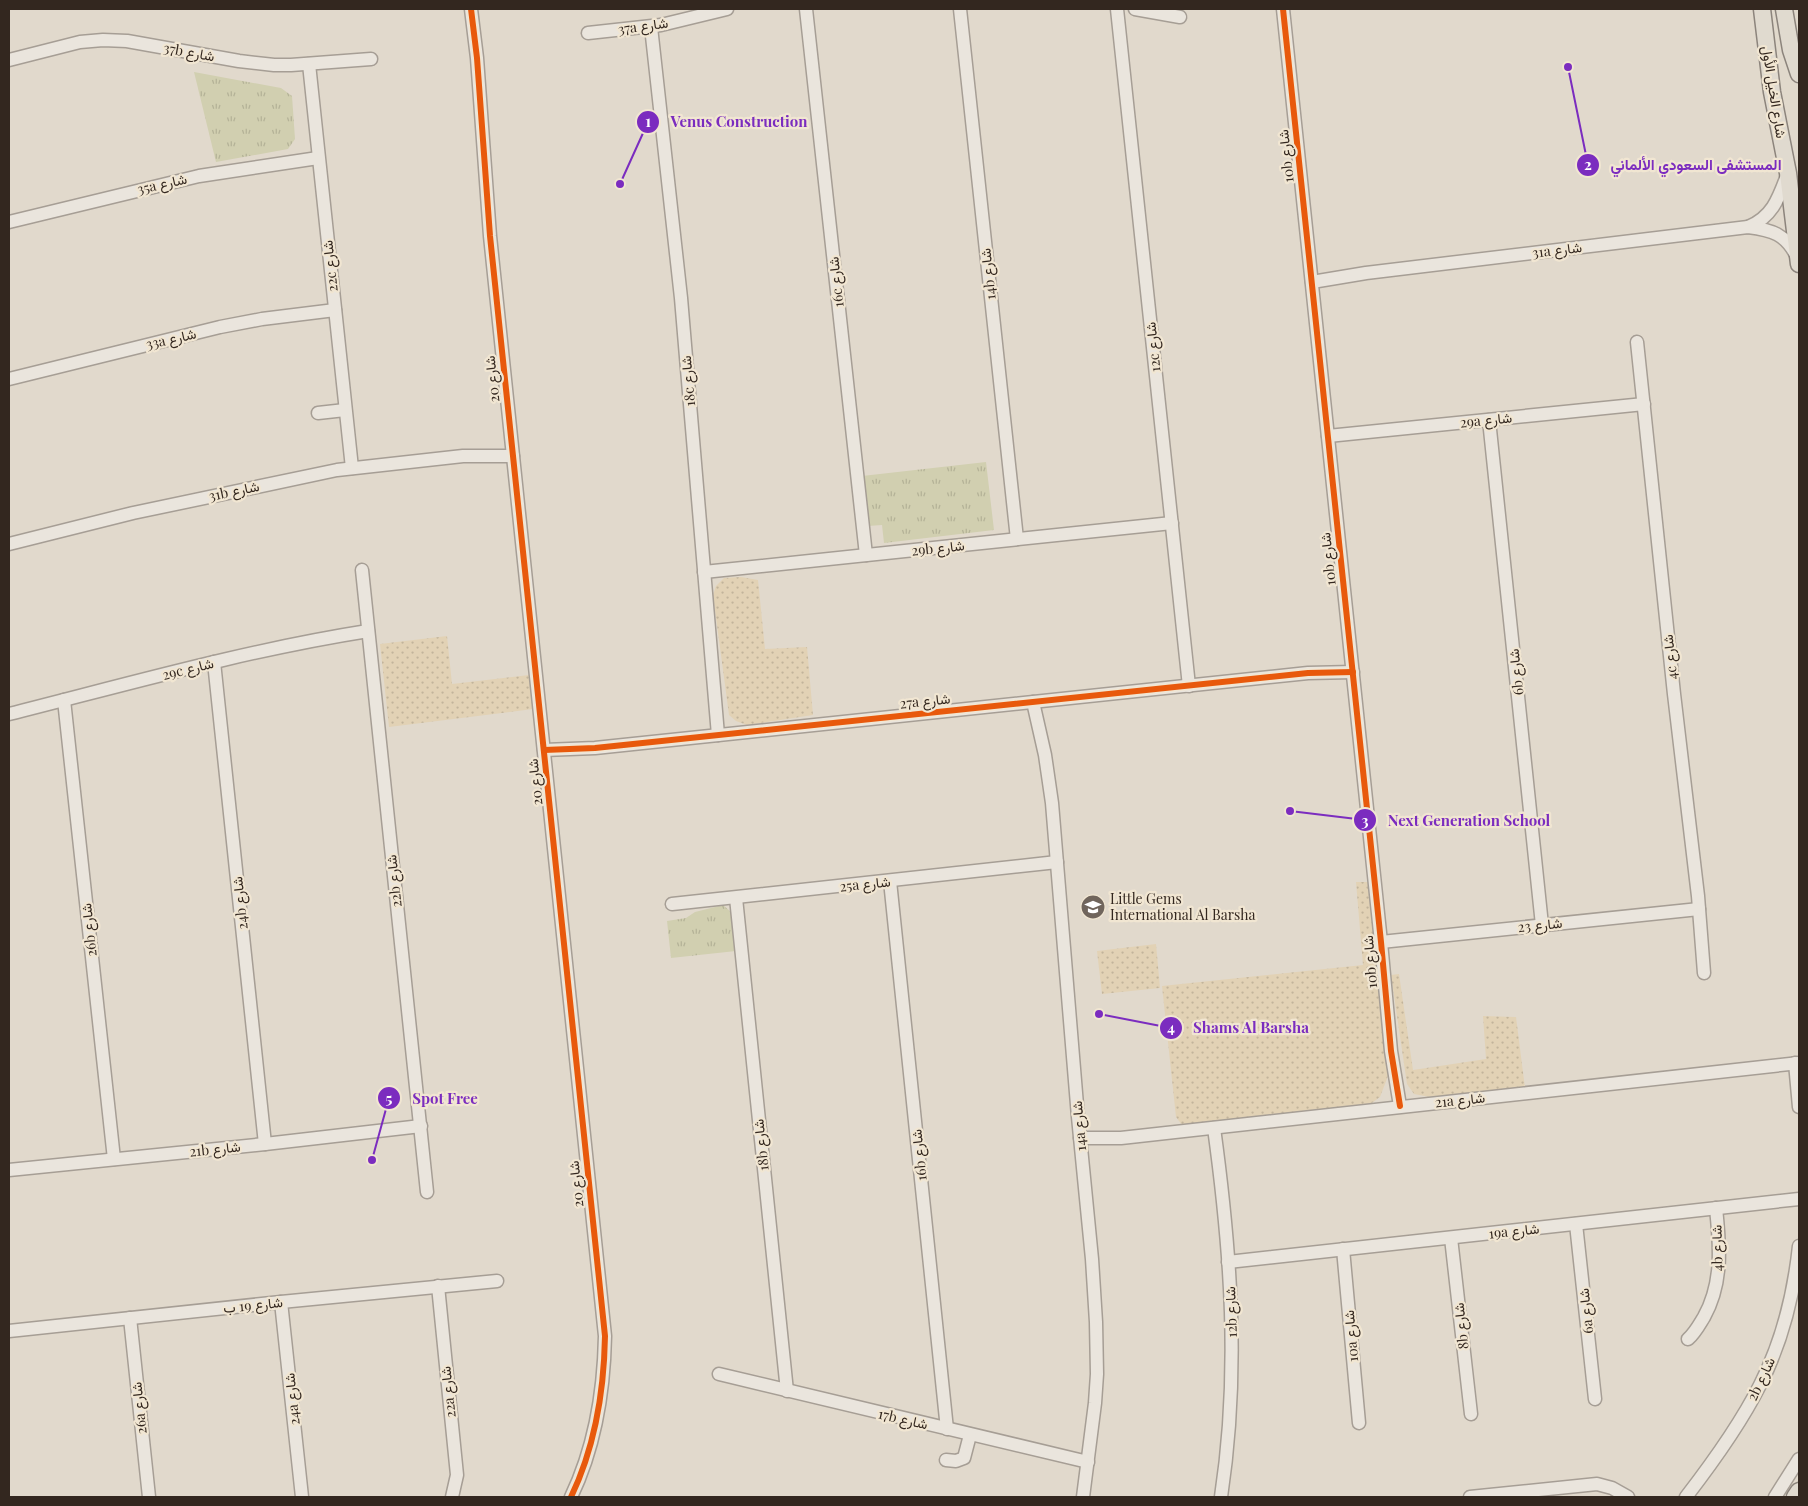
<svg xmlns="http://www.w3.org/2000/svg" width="1808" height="1506" viewBox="0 0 1808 1506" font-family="'Playfair Display',Vazirmatn,serif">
  <defs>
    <pattern id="grass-tufts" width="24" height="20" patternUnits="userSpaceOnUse" patternTransform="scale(1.25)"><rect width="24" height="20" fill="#d1cfb0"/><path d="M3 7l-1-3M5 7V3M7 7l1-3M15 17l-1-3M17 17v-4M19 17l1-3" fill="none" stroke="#b4b297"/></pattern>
    <pattern id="sand-dots" width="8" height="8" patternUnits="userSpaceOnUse" patternTransform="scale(1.25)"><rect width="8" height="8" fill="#e2d2b5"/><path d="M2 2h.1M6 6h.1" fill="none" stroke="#c2b49b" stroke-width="1.8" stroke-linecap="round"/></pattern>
  </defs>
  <rect width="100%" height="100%" fill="#e1d9cc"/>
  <g fill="url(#grass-tufts)">
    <path d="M194 72 281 88 292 96 295 139 288 149 216 162Z"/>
    <path d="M986 462 994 530 884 543 882 525 868 526 862 476Z"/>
    <path d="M723 905 731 912 736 951 671 958 667 921 686 918 695 912Z"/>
  </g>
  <g fill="url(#sand-dots)">
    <path d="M741 577 758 580 765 649 807 647 813 715 747 725 736 721 729 715 713 595 716 586 724 578Z"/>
    <path d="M447 636 452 684 529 675 533 709 389 727 380 644Z"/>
    <path d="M1356 882H1369L1388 1076 1380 1097 1369 1105 1182 1125 1176 1117 1162 986 1363 965Z"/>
    <path d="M1156 944 1160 988 1102 994 1097 951Z"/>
    <path d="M1399 974 1413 1070 1486 1059 1483 1016 1516 1017 1525 1088 1430 1097 1414 1094 1407 1084 1391 975Z"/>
  </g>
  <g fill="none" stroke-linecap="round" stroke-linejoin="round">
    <defs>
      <g id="minor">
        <path d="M471 9 477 58 490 236 605 1336C604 1392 595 1447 571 1497"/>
        <path d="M806 9 866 555"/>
        <path d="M960 9 1017 539"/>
        <path d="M1117 9 1189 686"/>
        <path d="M1135 9 1180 17"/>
        <path d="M1283 9 1381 942 1391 1051 1400 1106"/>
        <path d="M651 27 681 298 718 735"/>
        <path d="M588 33 661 25 727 9"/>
        <path d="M9 60 80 42 103 40 127 41 239 61 274 65H291L371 59"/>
        <path d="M309 64 352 468"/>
        <path d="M9 222 199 176 318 158"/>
        <path d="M1748 227C1773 217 1779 197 1788 173"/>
        <path d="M1312 282 1366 273 1748 227C1772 230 1786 234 1797 257"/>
        <path d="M1637 342 1674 694 1698 896 1704 973"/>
        <path d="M9 379 220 327 262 319 335 310"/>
        <path d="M318 413 345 410"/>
        <path d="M1489 420 1542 925"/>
        <path d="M1328 436 1644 404"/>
        <path d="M9 544 133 513 337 470 463 456H513"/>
        <path d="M362 570 427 1192"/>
        <path d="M704 572 1172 523"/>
        <path d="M214 662 265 1144"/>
        <path d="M64 700 114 1159"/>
        <path d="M1033 702 1045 755 1052 803 1078 1117 1092 1259 1096 1322 1097 1374 1095 1403 1083 1497"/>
        <path d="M9 714C128 684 247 650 368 631"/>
        <path d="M544 750 595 748 1308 673 1353 672"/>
        <path d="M890 881 947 1429"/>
        <path d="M736 898 787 1391"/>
        <path d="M672 904 1057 862"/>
        <path d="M1381 942 1699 909"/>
        <path d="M1795 1063 1799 1107"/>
        <path d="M1214 1128C1231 1252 1240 1372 1221 1497"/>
        <path d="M1080 1138H1121L1799 1063"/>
        <path d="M9 1170 265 1144 421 1126"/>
        <path d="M1576 1224 1595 1399"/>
        <path d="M1451 1238 1471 1414"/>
        <path d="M1343 1249 1359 1423"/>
        <path d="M1228 1262 1799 1199"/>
        <path d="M438 1286 457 1475 452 1497"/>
        <path d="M281 1302 302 1497"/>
        <path d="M130 1318 149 1497"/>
        <path d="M9 1331 281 1302 497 1281"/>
        <path d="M1688 1339C1695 1333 1699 1325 1704 1317 1723 1283 1720 1246 1716 1208"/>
        <path d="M719 1374 1088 1462"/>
        <path d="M946 1460 956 1461 964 1458 970 1435"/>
        <path d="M1470 1497 1597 1484 1612 1488 1628 1497"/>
        <path d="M1686 1497C1713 1462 1740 1425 1760 1385 1782 1342 1794 1293 1799 1246"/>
        <path d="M1775 1497 1799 1459"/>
      </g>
      <g id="major">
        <path d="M1762 9 1772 92 1788 173 1799 264"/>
        <path d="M1784 9 1791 50 1799 74"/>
        <path d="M1795 1497 1799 1491"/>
      </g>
    </defs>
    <use href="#minor" stroke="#a69e95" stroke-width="15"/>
    <use href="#major" stroke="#8c847c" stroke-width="19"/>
    <use href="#minor" stroke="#eae5dd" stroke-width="12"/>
    <use href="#major" stroke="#e0dacf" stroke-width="16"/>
    <defs>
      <g id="cycleway">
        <path d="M471 9 477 58 490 236 605 1336C604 1392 595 1447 571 1497"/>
        <path d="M1283 9 1381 942 1391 1051 1400 1106"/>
        <path d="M544 750 595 748 1308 673 1353 672"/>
      </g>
    </defs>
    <use href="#cycleway" stroke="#f1e6d2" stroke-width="9"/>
    <use href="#cycleway" stroke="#e8590c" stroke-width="6"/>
  </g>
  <defs>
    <symbol id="school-disc" viewBox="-11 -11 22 22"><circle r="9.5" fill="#70655c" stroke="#f1e6d2"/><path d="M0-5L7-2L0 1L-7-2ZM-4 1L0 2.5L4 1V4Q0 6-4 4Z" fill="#fff"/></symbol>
  </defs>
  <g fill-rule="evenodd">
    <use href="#school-disc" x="1079" y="893" width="28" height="28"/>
  </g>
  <g text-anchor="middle" stroke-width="4.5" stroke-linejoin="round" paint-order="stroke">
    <g font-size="14" fill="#33271f" stroke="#f1e6d2">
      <text transform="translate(643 26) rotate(-8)" y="5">37a شارع</text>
      <text transform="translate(189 52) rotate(10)" y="5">37b شارع</text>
      <text transform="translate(1774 92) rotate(81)" y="5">شارع الخيل الأول</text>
      <text transform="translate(1286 156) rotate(-96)" y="5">10b شارع</text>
      <text transform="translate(162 184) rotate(-13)" y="5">35a شارع</text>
      <text transform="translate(1557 250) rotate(-7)" y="5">31a شارع</text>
      <text transform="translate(330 266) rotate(-96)" y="5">22c شارع</text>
      <text transform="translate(988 274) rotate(-96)" y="5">14b شارع</text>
      <text transform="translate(836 282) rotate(-96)" y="5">16c شارع</text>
      <text transform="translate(171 339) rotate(-13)" y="5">33a شارع</text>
      <text transform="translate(1153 347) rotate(-96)" y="5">12c شارع</text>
      <text transform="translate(492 379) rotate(-96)" y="5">شارع 20</text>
      <text transform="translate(688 381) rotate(-95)" y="5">18c شارع</text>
      <text transform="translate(1486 420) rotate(-6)" y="5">29a شارع</text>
      <text transform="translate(234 491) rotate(-12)" y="5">31b شارع</text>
      <text transform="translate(938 548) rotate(-6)" y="5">29b شارع</text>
      <text transform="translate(1328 559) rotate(-96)" y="5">10b شارع</text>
      <text transform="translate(1670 657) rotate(-96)" y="5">4c شارع</text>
      <text transform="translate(188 669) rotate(-14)" y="5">29c شارع</text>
      <text transform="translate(1516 672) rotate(-96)" y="5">6b شارع</text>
      <text transform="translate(925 701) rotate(-6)" y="5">27a شارع</text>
      <text transform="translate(535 782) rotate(-96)" y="5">شارع 20</text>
      <text transform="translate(394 881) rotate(-96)" y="5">22b شارع</text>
      <text transform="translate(865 884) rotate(-6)" y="5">25a شارع</text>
      <text transform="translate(240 903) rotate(-96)" y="5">24b شارع</text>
      <text transform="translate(1540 925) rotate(-6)" y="5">شارع 23</text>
      <text transform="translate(89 930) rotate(-96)" y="5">26b شارع</text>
      <text transform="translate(1370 962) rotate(-95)" y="5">10b شارع</text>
      <text transform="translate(1460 1100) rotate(-6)" y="5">21a شارع</text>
      <text transform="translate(1079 1126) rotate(-95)" y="5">14a شارع</text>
      <text transform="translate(761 1145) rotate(-96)" y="5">18b شارع</text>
      <text transform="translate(215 1149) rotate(-6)" y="5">21b شارع</text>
      <text transform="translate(919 1155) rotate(-96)" y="5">16b شارع</text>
      <text transform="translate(576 1184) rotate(-96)" y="5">شارع 20</text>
      <text transform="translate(1514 1231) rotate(-6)" y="5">19a شارع</text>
      <text transform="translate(1717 1248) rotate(-91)" y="5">4b شارع</text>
      <text transform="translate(253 1305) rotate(-6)" y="5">شارع 19 ب</text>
      <text transform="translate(1586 1311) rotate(-96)" y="5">6a شارع</text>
      <text transform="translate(1231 1312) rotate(-92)" y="5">12b شارع</text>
      <text transform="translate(1461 1326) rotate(-96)" y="5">8b شارع</text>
      <text transform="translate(1351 1336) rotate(-95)" y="5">10a شارع</text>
      <text transform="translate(1761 1379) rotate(-65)" y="5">2b شارع</text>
      <text transform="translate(448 1392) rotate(-96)" y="5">22a شارع</text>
      <text transform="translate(292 1399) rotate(-96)" y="5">24a شارع</text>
      <text transform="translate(139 1408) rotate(-96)" y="5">26a شارع</text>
      <text transform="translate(903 1419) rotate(13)" y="5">17b شارع</text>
    </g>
    <g font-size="14" fill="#33271f" stroke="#f1e6d2" text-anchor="start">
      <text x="1110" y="904">Little Gems<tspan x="1110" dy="16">International Al Barsha</tspan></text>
    </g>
  </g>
  <path fill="none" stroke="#7b2cbf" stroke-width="2" d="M620 184L648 122M1568 67L1588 165M1290 811L1365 820M1099 1014L1171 1028M372 1160L389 1098"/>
  <g fill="#7b2cbf" stroke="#f1e6d2" stroke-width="2">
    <circle cx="620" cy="184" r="5"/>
    <circle cx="1568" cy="67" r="5"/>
    <circle cx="1290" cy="811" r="5"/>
    <circle cx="1099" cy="1014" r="5"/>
    <circle cx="372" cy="1160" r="5"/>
    <circle cx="648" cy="122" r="12"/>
    <circle cx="1588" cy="165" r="12"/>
    <circle cx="1365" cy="820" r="12"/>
    <circle cx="1171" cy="1028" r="12"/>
    <circle cx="389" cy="1098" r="12"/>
  </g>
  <g font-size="15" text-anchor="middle" font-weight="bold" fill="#fff">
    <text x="648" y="127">1</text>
    <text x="1588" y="170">2</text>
    <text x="1365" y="826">3</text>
    <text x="1171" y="1033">4</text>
    <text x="389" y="1104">5</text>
  </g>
  <g font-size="15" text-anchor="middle" font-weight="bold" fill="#7b2cbf" stroke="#f1e6d2" stroke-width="4.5" stroke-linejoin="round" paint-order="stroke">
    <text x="739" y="127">Venus Construction</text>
    <text x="1696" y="170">المستشفى السعودي الألماني</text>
    <text x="1469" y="826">Next Generation School</text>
    <text x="1251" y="1033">Shams Al Barsha</text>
    <text x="445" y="1104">Spot Free</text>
  </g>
  <rect width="1808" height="1506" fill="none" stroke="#33271f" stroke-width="20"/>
</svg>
